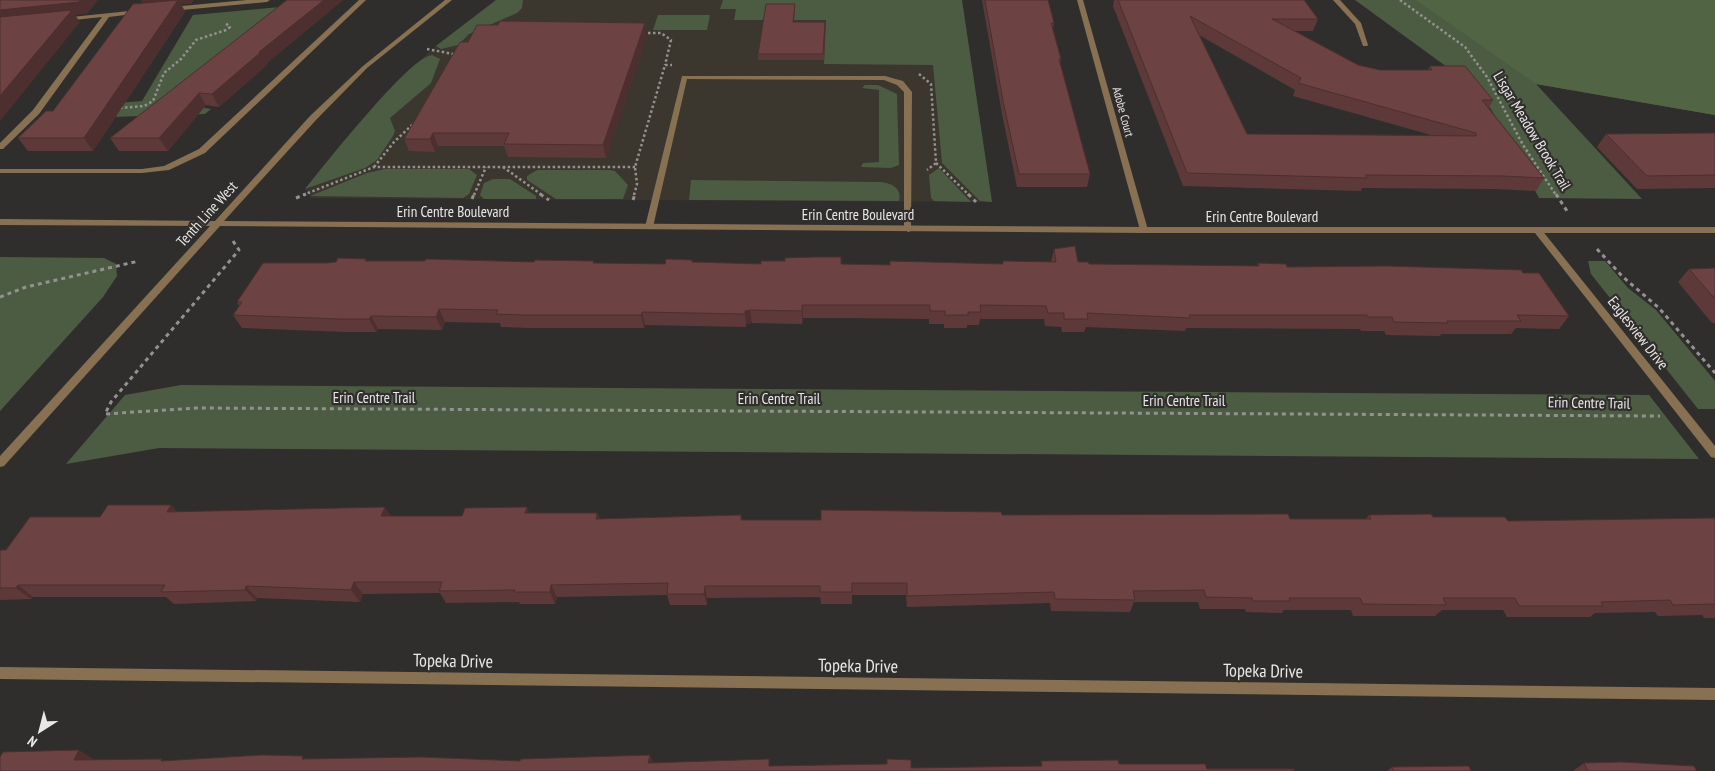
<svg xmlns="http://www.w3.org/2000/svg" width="1715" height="771" viewBox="0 0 1715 771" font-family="'PT Sans Narrow',sans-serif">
  <rect width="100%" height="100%" fill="#302e2c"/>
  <path fill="#3b362e" d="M496 0H962L992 202 311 198 305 189 396 83 438 44Z"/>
  <g fill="#4c5c42">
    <path d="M496 0H523L522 8 517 13 469 34 458 45 441 49 436 46Z"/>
    <path d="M723 0H962L992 202 980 201 942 163 933 65 824 64 826 20H794V10L765 20H734L736 9H720Z"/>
    <path d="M1355 0H1715V115L1536 84 1642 199 1539 198 1491 109 1473 86Z"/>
    <path d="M280 7 163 102 211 109 205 114 48 119 56 108 142 101 193 15Z"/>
    <path d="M658 15H710L707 30H653Z"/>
    <path d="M432 55 440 59 431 83 390 118 395 131 393 136 377 160 365 168 305 189C323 167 410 56 432 55Z"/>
    <path d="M865 85H878L897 94 899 165 891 168 861 167 863 163 879 162V90L862 88Z"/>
    <path d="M939 168 971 202 934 201 931 198 929 175Z"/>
    <path d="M385 169H469L477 175 469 194 463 198 310 196 367 173Z"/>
    <path d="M537 170H610L615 171 628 185 623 199H556L527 180V176Z"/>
    <path d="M493 179H510L536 196V199H484L480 195 484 183Z"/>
    <path d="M691 180 880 182C892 183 902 188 899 201L689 200Z"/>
    <path d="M0 257 104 258 116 264 117 276 103 297 0 411Z"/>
    <path d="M1588 261H1605L1628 288 1656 310 1715 381V409H1698L1591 274Z"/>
    <path d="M181 385 1649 395 1699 459 159 448 66 464 125 395Z"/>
  </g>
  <path fill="#516443" d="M1416 0H1715V115L1536 84Z"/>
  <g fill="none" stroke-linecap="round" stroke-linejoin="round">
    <g stroke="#949290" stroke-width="2.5" stroke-dasharray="2.5 2.5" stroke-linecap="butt">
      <path d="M1400 0 1465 47 1487 77 1523 145 1556 195"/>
      <path d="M643 33H661L671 40 665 65"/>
      <path d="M427 49 453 54"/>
      <path d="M919 74 931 84 936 163 927 170"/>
      <path d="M120 108 144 106 153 101 164 73 181 59 196 40 226 30 230 27 224 22"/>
      <path d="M936 163 969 195"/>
      <path d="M374 167 394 142 412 125"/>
      <path d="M503 167 542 195"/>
      <path d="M303 195 374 167H635"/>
      <path d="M474 195 486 167"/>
      <path d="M634 195 637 184 635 167 665 65H672"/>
    </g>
    <g stroke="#949290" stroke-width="3" stroke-dasharray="4 4" stroke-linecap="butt">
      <path d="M540 194 549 200"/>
      <path d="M968 194 976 202"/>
      <path d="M1556 194 1567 211"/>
      <path d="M296 198 306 194"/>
      <path d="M472 199 474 194"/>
      <path d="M633 200 635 194"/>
      <path d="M233 241 239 250 111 402 105 414 196 408 1660 416"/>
      <path d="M1597 249 1623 277 1659 308 1715 373"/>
      <path d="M0 297 26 287 139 261"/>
    </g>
    <g fill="#887152" fill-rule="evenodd">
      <path d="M247 0H270L267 2 171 11 168 9 171 7Z"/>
      <path d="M359 0H366L205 153 169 170 142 173H0V169H142L164 166 199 149Z"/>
      <path d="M139 10 141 11V13L109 17 39 114 3 149H0V143L33 110 102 17 64 21 61 19 62 18Z"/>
      <path d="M682 76H885L903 81 912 92 911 231 908 232 904 229V92L897 85 884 80 687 79 653 227 652 229H646L645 227Z"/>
    </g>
    <g fill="#887152" fill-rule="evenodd">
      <path d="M1077 0H1083L1148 230 1147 232H1141L1140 230Z"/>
      <path d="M1333 0H1340L1361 23 1368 45 1367 46H1363L1355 24Z"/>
      <path d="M1538 228 1541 229 1715 446V458L1711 457 1535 233 1534 231Z"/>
      <path d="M0 667 1715 688V700L0 679Z"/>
    </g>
    <path fill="#887152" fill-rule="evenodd" d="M445 0H452L367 68 316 120 224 221 1144 227H1715V233H1144L220 226 4 466 0 467V456L210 226 0 225V219L215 221 310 116 363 66Z"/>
  </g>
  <g fill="#5d3a39" fill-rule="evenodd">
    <path d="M141 0H193L191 4H181L185 12 93 151H28L18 138 53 111 143 3Z"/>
    <path d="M287 0H343L267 63 268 64 219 107 206 105 168 151H119L110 138Z"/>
    <path d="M982 0H1048L1054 23 1053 28 1061 59 1060 65 1090 174 1087 187H1017L1002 114Z"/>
    <path d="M1114 0H1304L1318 19 1313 31H1295L1358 65 1380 70H1428L1430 66 1493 100 1489 108 1544 178 1536 191 1495 189 1362 188 1361 191 1183 186 1113 6ZM1199 35 1295 90 1293 96 1431 135 1247 134Z"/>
    <path d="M795 10 794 22H825L824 60H758V54Z"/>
    <path d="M647 35 606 158 508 157 504 146H438L435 152 409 151 404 139Z"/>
    <path d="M1715 133V188L1637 189 1597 147 1606 134Z"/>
    <path d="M1054 249 1078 262 1089 264 1257 266 1258 263 1287 267 1523 273 1569 316 1559 329 1516 328 1511 334H1441L1440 336 1386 335 1384 331H1361L1360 329 1186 328 1185 331 1086 327 1084 332H1062L1061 327 1045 326 1044 319H980L979 325H967V328H944V324H929V319L846 318H803L802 324 752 323 746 324V327L645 325 644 328H530L501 327 500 323 445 322 442 330 378 329 376 332H347L242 328 233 315 239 306 237 302 326 263 366 259 367 261 665 264 693 262 761 264 785 261 841 257V264L890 265 1003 264V261L1051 262Z"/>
    <path d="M1715 268V323H1712L1678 282 1689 269Z"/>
    <path d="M178 512 392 516H462L530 513H597L600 519 741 515 742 520H821L1002 515 1290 519H1366L1369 515 1433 517 1508 521 1715 518V618H1704L1702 615 1658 616 1655 612 1595 613 1590 617H1507L1503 610H1442L1435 616H1353L1351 610H1284L1282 613 1246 612 1245 609H1200L1198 602H1134L1130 612 1051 611 1050 603 907 607 906 595H852V604H821L820 597 707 598V605H670L667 595 557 597 555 604H520L519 602 446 603 440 593 363 594 360 602 257 598 256 601 174 604 166 597H33L31 599 0 600V551L6 550 100 517Z"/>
    <path d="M1584 763 1697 771H1573Z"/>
    <path d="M1392 767 1471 771H1387Z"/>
  </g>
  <g fill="#4c2f2e">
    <path d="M80 0H98L87 14 75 15 80 22 0 121V10Z"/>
    <path d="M141 0H193L191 4H181L185 12 93 151 84 138 146 8Z"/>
    <path d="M324 0H343L267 63 268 64 219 107 212 94 259 52Z"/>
    <path d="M645 23 647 35 606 158 603 145Z"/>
    <path d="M199 93 206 105 168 151 159 138Z"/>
    <path d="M433 133 438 146 435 152 430 139Z"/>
    <path d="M802 305 803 318 802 324Z"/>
    <path d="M439 309 445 322 442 330 436 317Z"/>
    <path d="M750 310 752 323 746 324V327L745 311Z"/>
    <path d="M642 312 645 325 644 328 641 315Z"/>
    <path d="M371 316 378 329 376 332 369 319Z"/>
    <path d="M171 505 183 517 167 512Z"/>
    <path d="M385 507 393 519 381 516Z"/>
    <path d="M527 507 532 519 525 513Z"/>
    <path d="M597 513 602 525 596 519Z"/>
    <path d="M354 582 363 594 360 602 351 590Z"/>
    <path d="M18 585 33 597 31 599 16 588Z"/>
    <path d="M551 585 557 597 555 604 550 592Z"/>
    <path d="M246 586 257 598 256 601 245 590Z"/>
    <path d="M705 586 707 598V605L704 594Z"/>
    <path d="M79 750 95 760H74Z"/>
    <path d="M650 755 654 765 648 763Z"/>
  </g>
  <g fill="#6c4342" stroke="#4c2f2e" fill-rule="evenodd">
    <path d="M0 0H80L79 2 0 10Z"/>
    <path d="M178 0 84 138H18L46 111H53L133 4Z"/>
    <path d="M287 0H324L259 52H261L212 94 199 93 159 138H110Z"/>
    <path d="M985 0H1048L1054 23H1051L1061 59H1059L1090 174H1019L1003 101Z"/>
    <path d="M1118 0H1304L1318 19H1272L1358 65 1380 70H1432L1430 66H1465L1493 100H1482L1544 178 1503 176 1365 175 1367 178 1187 173ZM1190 16 1301 78 1298 83 1476 133V136L1247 134Z"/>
    <path d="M766 4H795L793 22H825L823 54H758Z"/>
    <path d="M72 10 0 96V17Z"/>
    <path d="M500 21 645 23 603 145 504 144 509 133H433L430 139H404L460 42H468L477 25H498Z"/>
    <path d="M1715 133V175L1647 176 1606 134Z"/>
    <path d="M1075 246 1078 262H1088L1089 264 1259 266 1258 263 1286 264 1287 267 1386 266 1521 270 1523 273H1539L1569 316 1517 315 1521 321H1447L1448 323 1394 322 1392 317H1368L1367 315H1189L1190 318 1087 313 1088 319H1064V313H1048L1046 306 980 305 981 312H968V315H945V311H930V305H802V311L750 310 745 311V314L642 312 641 315H525L496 314 498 310 439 309 436 317 371 316 369 319H340L233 315 242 302H237L263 263H326L336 262 338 258 366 259 365 261H425L426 259 534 262 535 260 594 261 593 263 665 264 666 259 692 260V262L761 264V261H785V258L814 257H841V264L890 265V261L1003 264V261L1056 262 1054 249Z"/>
    <path d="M1715 268V299L1689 269Z"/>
    <path d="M108 505H171L167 512 385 507 381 516H462L465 508 527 507 525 513H597L596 519 741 515V520H821V510L1001 512 1002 515 1288 514 1290 519H1371L1369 515 1431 514 1433 517H1505L1508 521 1715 518V604L1673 605 1670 600 1601 602 1603 606H1519L1515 598H1443L1446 605 1363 604 1360 598H1289L1290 601H1253L1252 598 1206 597 1204 590 1133 591 1135 600 1055 599 1054 592 907 596V583H852V592H820V586H705L704 594H667L668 583 551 585 550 592H514L515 590 439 591 442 582H354L351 590 246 586 245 590 161 592 165 585H18L16 588H0V551L1 550H6L30 517H100Z"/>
    <path d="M79 750 74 760 162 759 161 761 262 755 303 756 302 759 421 757 520 761 521 759 650 755 648 763 769 759V766L887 764V759L911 760V768L1042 766 1041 761 1118 760 1119 764H1205L1207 769H1294V771H0V757L3 752Z"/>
    <path d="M1621 762 1694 766 1697 771H1588L1584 763Z"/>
    <path d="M1469 766 1471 771H1394L1392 767Z"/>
  </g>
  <g text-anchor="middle" stroke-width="4.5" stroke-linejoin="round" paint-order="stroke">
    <g font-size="12" fill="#eae8e7" stroke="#302e2c">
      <text transform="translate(1123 112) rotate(75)" y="4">Adobe Court</text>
    </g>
    <g font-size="15" fill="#eae8e7" stroke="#302e2c">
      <text transform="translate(1532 131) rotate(59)" y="5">Lisgar Meadow Brook Trail</text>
      <text x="453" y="217">Erin Centre Boulevard</text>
      <text transform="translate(207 214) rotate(-48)" y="5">Tenth Line West</text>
      <text x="858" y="220">Erin Centre Boulevard</text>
      <text x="1262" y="222">Erin Centre Boulevard</text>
      <text transform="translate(1638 333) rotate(52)" y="5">Eaglesview Drive</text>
      <text x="374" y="403">Erin Centre Trail</text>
      <text x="779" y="404">Erin Centre Trail</text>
      <text x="1184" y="406">Erin Centre Trail</text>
      <text transform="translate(1589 403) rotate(1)" y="5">Erin Centre Trail</text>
    </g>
    <g font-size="18" fill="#eae8e7" stroke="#302e2c">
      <text transform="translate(453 661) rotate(1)" y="6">Topeka Drive</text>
      <text transform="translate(858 666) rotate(1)" y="6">Topeka Drive</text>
      <text transform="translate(1263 671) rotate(1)" y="6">Topeka Drive</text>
    </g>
  </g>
  <g transform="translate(40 731) rotate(216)" stroke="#302e2c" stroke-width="4" paint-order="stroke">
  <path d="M0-4L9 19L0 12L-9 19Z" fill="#eae8e7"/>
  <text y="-8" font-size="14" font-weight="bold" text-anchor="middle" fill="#eae8e7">N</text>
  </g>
</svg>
